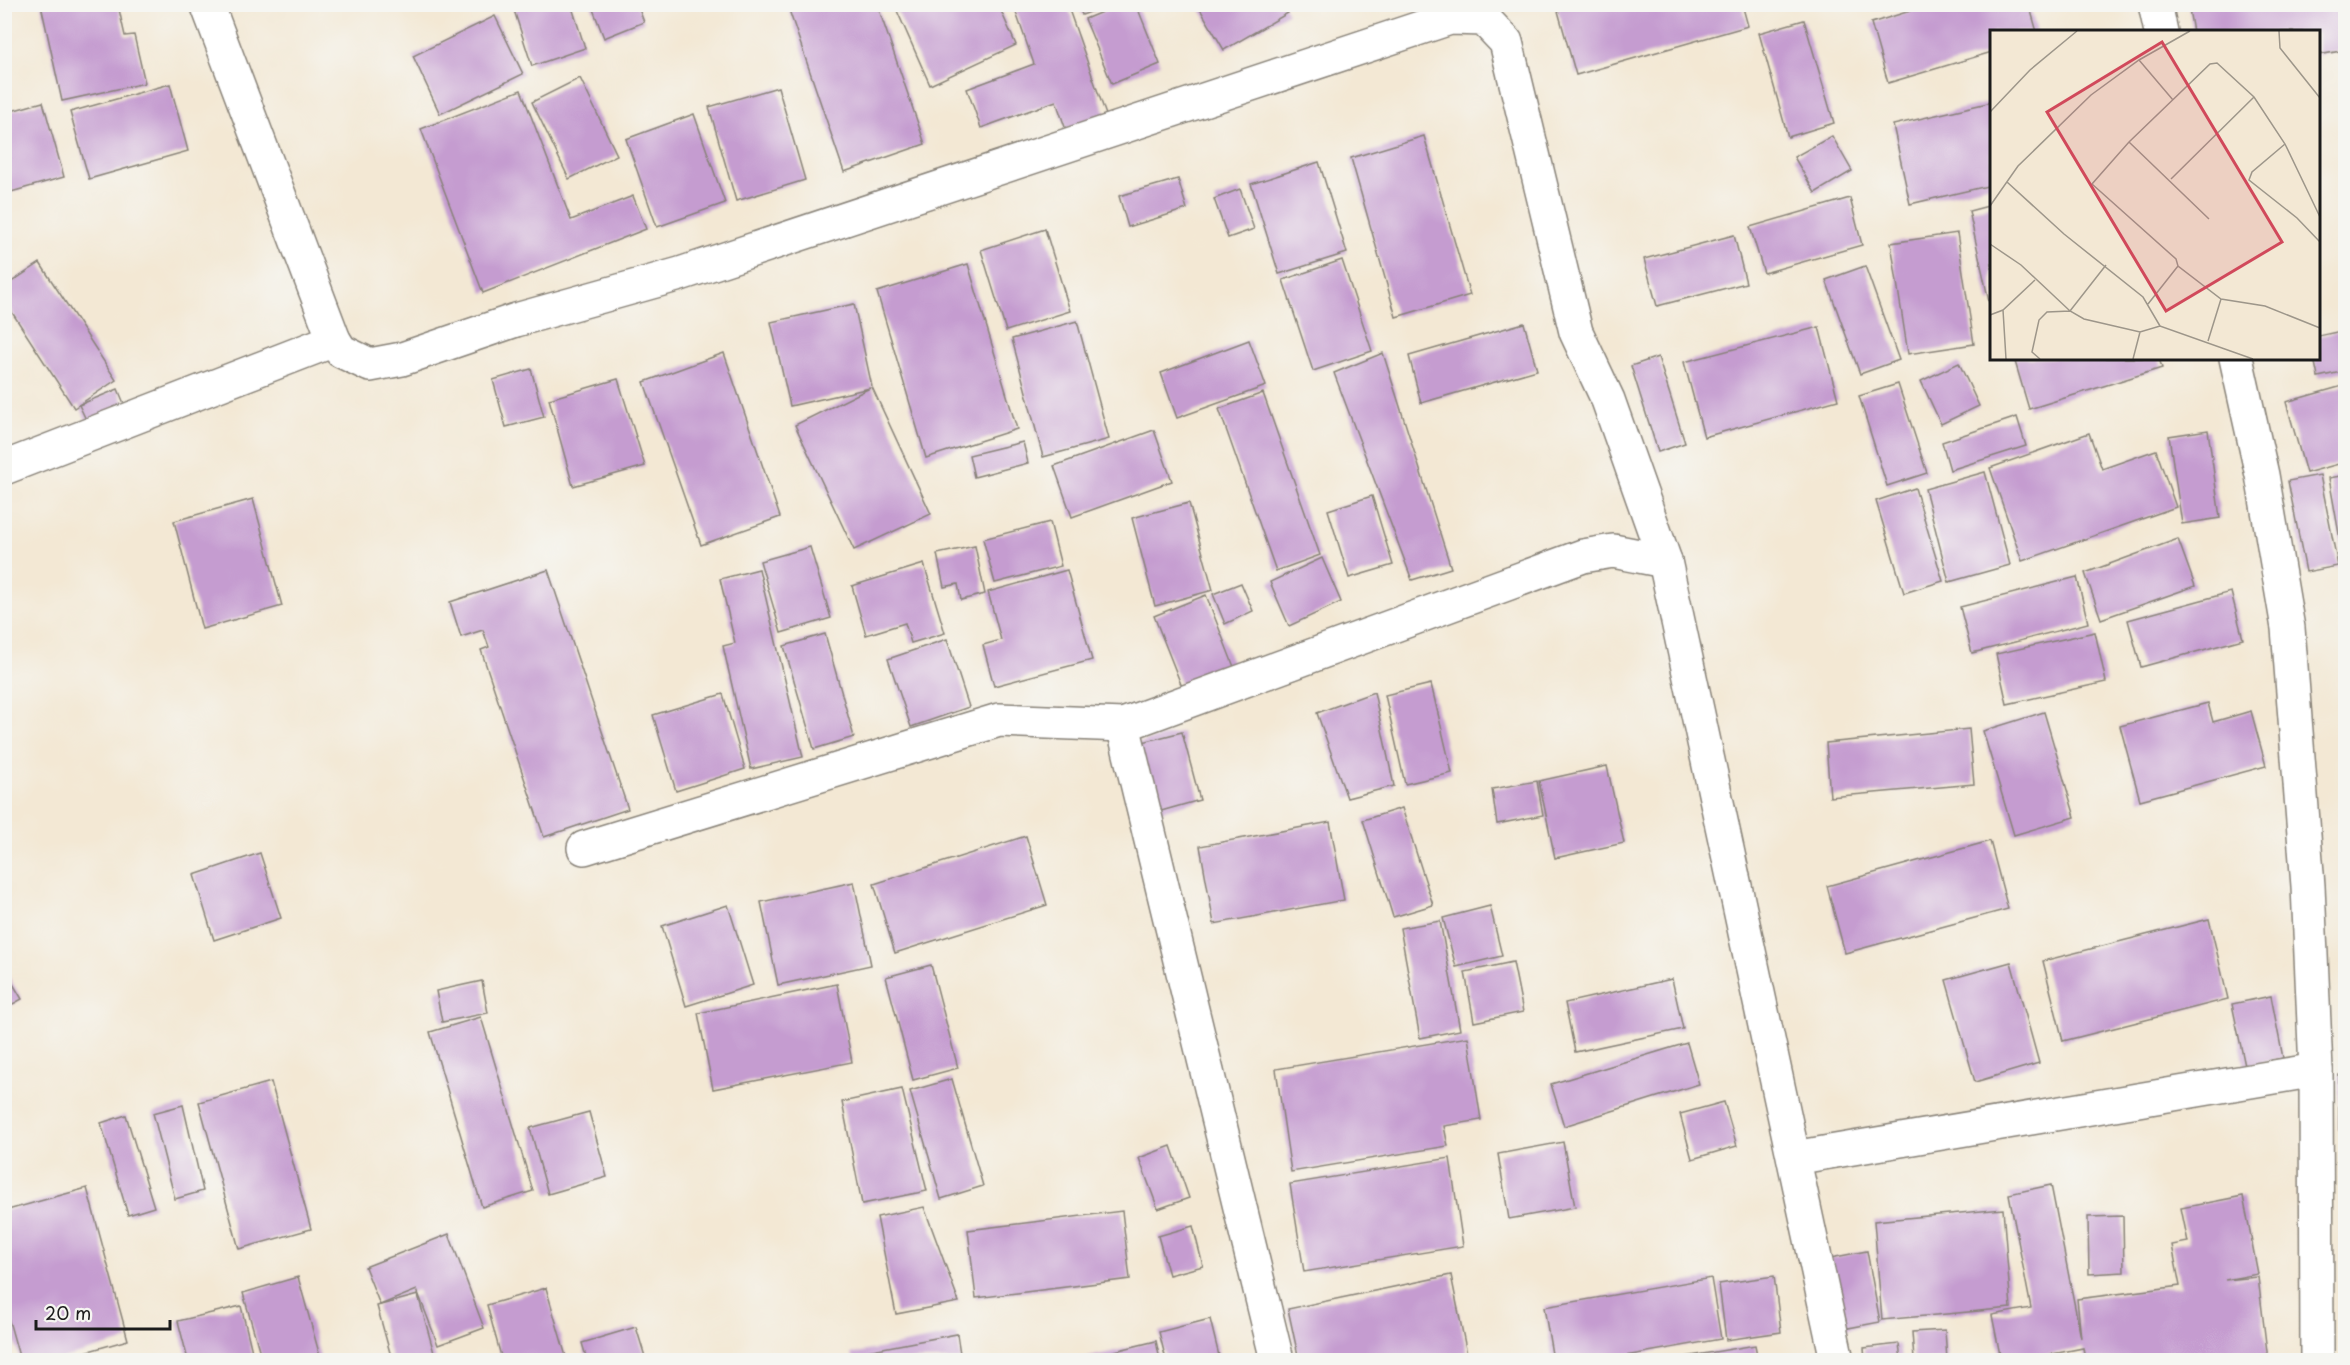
<svg xmlns="http://www.w3.org/2000/svg" width="2350" height="1365" viewBox="0 0 2350 1365" font-family="'Playpen Sans',sans-serif">
  <rect width="100%" height="100%" fill="#f6f6f2"/>
  <filter id="ink" filterUnits="userSpaceOnUse"><feTurbulence type="fractalNoise" baseFrequency=".0167" numOctaves="2"/><feDisplacementMap in="SourceGraphic" scale="12" xChannelSelector="R" yChannelSelector="G"/><feConvolveMatrix kernelMatrix="1 2 1 2 8 2 1 2 1" color-interpolation-filters="sRGB"/></filter>
  <filter id="wash" filterUnits="userSpaceOnUse"><feTurbulence type="fractalNoise" baseFrequency=".008" numOctaves="4" result="noise"/><feDisplacementMap in="SourceGraphic" scale="24" xChannelSelector="R" yChannelSelector="G"/><feGaussianBlur stdDeviation="1.35" result="paint"/><feColorMatrix in="noise" values="0 0 0 0 0 0 0 0 0 0 0 0 0 0 0 0 0 1.4 0 .05"/><feComposite in="paint" operator="in"/></filter>
  <g filter="url(#wash)">
    <rect width="100%" height="100%" fill="#f3e8d4"/>
    <g id="blocks">
      <g fill="#c59cd0">
        <path d="M512 4H571L585 48 532 66Z"/>
        <path d="M591 4H637L644 22 604 38Z"/>
        <path d="M787 4H877L925 144 844 172Z"/>
        <path d="M894 4H998L1016 45 930 85Z"/>
        <path d="M1013 4H1067L1106 115 1066 130 1056 101 981 128 967 89 1034 64Z"/>
        <path d="M1078 4H1110V5L1082 15Z"/>
        <path d="M1121 4H1136L1160 64 1112 84 1085 19Z"/>
        <path d="M1197 4H1283L1288 13 1224 50Z"/>
        <path d="M1556 4H1742L1748 26 1576 75Z"/>
        <path d="M1933 4H2029L2037 32H1992V52L1888 83 1871 23Z"/>
        <path d="M2188 4H2346V50L2318 55V32H2193Z"/>
        <path d="M41 5H118L125 36 134 35 145 83 62 101Z"/>
        <path d="M495 16 523 74 440 114 413 56Z"/>
        <path d="M1804 20 1834 123 1788 137 1759 33Z"/>
        <path d="M580 78 617 155 569 179 532 102Z"/>
        <path d="M170 84 188 151 89 179 70 112Z"/>
        <path d="M778 87 805 180 736 201 709 107Z"/>
        <path d="M521 90 571 220 633 196 646 229 483 293 421 129Z"/>
        <path d="M43 102 64 177 4 194V113Z"/>
        <path d="M1992 102V185L1910 204 1893 125Z"/>
        <path d="M694 114 725 203 657 227 626 139Z"/>
        <path d="M1424 136 1470 295 1396 317 1351 158Z"/>
        <path d="M1832 136 1852 171 1815 193 1794 157Z"/>
        <path d="M1319 162 1347 253 1279 274 1251 184Z"/>
        <path d="M1178 179 1187 209 1128 227 1119 196Z"/>
        <path d="M1240 189 1254 229 1228 238 1214 199Z"/>
        <path d="M1850 198 1862 245 1764 273 1750 227Z"/>
        <path d="M1992 205V301L1989 302 1969 211Z"/>
        <path d="M1045 229 1070 311 1006 331 981 250Z"/>
        <path d="M1957 233 1974 344 1908 354 1891 243Z"/>
        <path d="M1734 235 1746 283 1657 306 1644 259Z"/>
        <path d="M1342 260 1372 351 1313 371 1283 280Z"/>
        <path d="M40 263 116 380 74 408 4 300V287Z"/>
        <path d="M968 264 1017 429 926 458 877 292Z"/>
        <path d="M1865 266 1899 360 1860 374 1826 280Z"/>
        <path d="M854 304 872 387 931 514 854 550 795 425 870 388 790 406 771 322Z"/>
        <path d="M1077 321 1109 439 1043 457 1012 339Z"/>
        <path d="M1524 323 1537 370 1421 403 1409 356Z"/>
        <path d="M1819 327 1838 400 1704 437 1684 362Z"/>
        <path d="M2346 330V371L2318 377 2314 358H2318V336Z"/>
        <path d="M1249 340 1266 386 1177 418 1161 373Z"/>
        <path d="M724 353 780 517 701 545 644 382Z"/>
        <path d="M1383 353 1451 568 1412 580 1334 373Z"/>
        <path d="M1658 357 1685 443 1658 452 1631 366Z"/>
        <path d="M2014 358H2159L2162 368 2029 409Z"/>
        <path d="M1959 363 1979 406 1941 424 1921 381Z"/>
        <path d="M531 369 544 417 506 427 493 380Z"/>
        <path d="M618 379 645 466 573 486 549 399Z"/>
        <path d="M1898 384 1927 473 1887 486 1859 396Z"/>
        <path d="M2346 385V462L2306 473 2286 402Z"/>
        <path d="M118 389 128 413 90 428 79 405Z"/>
        <path d="M1263 393 1320 555 1276 571 1219 409Z"/>
        <path d="M2017 417 2026 446 1950 470 1942 442Z"/>
        <path d="M1154 430 1172 481 1072 517 1054 466Z"/>
        <path d="M2208 430 2220 518 2182 524 2169 436Z"/>
        <path d="M2089 433 2102 469 2156 450 2176 507 2022 561 1990 468Z"/>
        <path d="M1023 442 1028 463 974 477 969 455Z"/>
        <path d="M1985 472 2010 565 1949 582 1925 489Z"/>
        <path d="M2320 475 2338 566 2306 572 2288 481Z"/>
        <path d="M2346 475V562H2344L2329 478Z"/>
        <path d="M1915 488 1943 581 1904 593 1876 501Z"/>
        <path d="M1372 496 1393 565 1349 578 1328 510Z"/>
        <path d="M253 499 282 606 202 629 174 521Z"/>
        <path d="M1189 503 1213 590 1155 606 1132 518Z"/>
        <path d="M1050 522 1061 566 995 583 983 539Z"/>
        <path d="M2178 539 2195 586 2101 619 2085 573Z"/>
        <path d="M975 546 985 594 961 600 958 584 944 587 937 554Z"/>
        <path d="M810 547 831 618 781 633 760 561Z"/>
        <path d="M1322 558 1341 602 1289 626 1270 582Z"/>
        <path d="M924 564 945 633 911 643 905 623 866 635 852 586Z"/>
        <path d="M759 569 803 757 751 769 723 646 735 643 720 579Z"/>
        <path d="M548 570 628 809 544 837 481 650 489 647 483 630 461 637 450 602Z"/>
        <path d="M1067 570 1092 660 994 686 983 645 1001 640 988 592Z"/>
        <path d="M2077 577 2088 623 1972 653 1960 607Z"/>
        <path d="M1241 583 1253 611 1225 624 1213 594Z"/>
        <path d="M2231 592 2243 639 2141 667 2128 620Z"/>
        <path d="M1206 595 1236 672 1184 692 1154 616Z"/>
        <path d="M2095 632 2106 682 2007 704 1996 654Z"/>
        <path d="M825 634 854 737 814 749 784 646Z"/>
        <path d="M947 639 969 707 911 727 888 659Z"/>
        <path d="M1431 684 1452 773 1405 784 1385 695Z"/>
        <path d="M1374 692 1394 786 1347 798 1317 713Z"/>
        <path d="M723 694 745 769 676 791 653 715Z"/>
        <path d="M2208 703 2213 722 2251 711 2266 766 2140 800 2120 726Z"/>
        <path d="M2044 712 2075 817 2014 835 1983 731Z"/>
        <path d="M1969 729 1974 784 1830 797 1826 743Z"/>
        <path d="M1182 732 1200 800 1154 813 1135 744Z"/>
        <path d="M1607 766 1624 843 1555 858 1539 781Z"/>
        <path d="M1537 781 1543 815 1497 824 1492 789Z"/>
        <path d="M1402 808 1433 905 1393 917 1363 820Z"/>
        <path d="M1330 822 1344 900 1214 924 1200 846Z"/>
        <path d="M1026 836 1047 905 895 953 874 884Z"/>
        <path d="M1990 841 2008 909 1845 953 1827 886Z"/>
        <path d="M260 853 281 918 214 940 194 875Z"/>
        <path d="M854 882 871 965 778 985 761 902Z"/>
        <path d="M728 905 753 985 686 1006 662 926Z"/>
        <path d="M1490 906 1502 956 1456 967 1443 918Z"/>
        <path d="M2209 919 2228 999 2063 1041 2043 961Z"/>
        <path d="M1440 921 1460 1030 1420 1038 1400 928Z"/>
        <path d="M1513 962 1523 1012 1474 1022 1465 972Z"/>
        <path d="M2011 962 2039 1063 1975 1082 1946 980Z"/>
        <path d="M931 965 958 1068 913 1080 886 977Z"/>
        <path d="M4 969 22 999 4 1009Z"/>
        <path d="M1672 979 1683 1029 1575 1052 1565 1003Z"/>
        <path d="M482 981 488 1013 442 1022 436 991Z"/>
        <path d="M837 984 852 1062 713 1089 698 1013Z"/>
        <path d="M2271 996 2283 1058 2245 1066 2232 1004Z"/>
        <path d="M481 1017 533 1191 482 1207 430 1032Z"/>
        <path d="M1468 1037 1481 1120 1444 1126 1448 1146 1291 1172 1276 1069Z"/>
        <path d="M1687 1043 1699 1084 1564 1126 1551 1084Z"/>
        <rect x="2339" y="1075" width="7" height="55"/>
        <path d="M952 1079 983 1186 941 1199 910 1091Z"/>
        <path d="M271 1082 311 1229 239 1249 199 1102Z"/>
        <path d="M902 1089 927 1191 862 1204 842 1102Z"/>
        <path d="M1724 1102 1737 1146 1692 1159 1680 1114Z"/>
        <path d="M183 1105 203 1191 175 1199 153 1113Z"/>
        <path d="M589 1112 607 1177 548 1194 530 1128Z"/>
        <path d="M126 1115 154 1207 128 1215 101 1123Z"/>
        <path d="M1563 1142 1575 1207 1509 1219 1498 1154Z"/>
        <path d="M1171 1146 1189 1198 1158 1209 1139 1158Z"/>
        <path d="M1450 1158 1463 1246 1304 1272 1290 1184Z"/>
        <path d="M2051 1185 2081 1338 2077 1299 2180 1286 2172 1245 2188 1242 2181 1208 2243 1196 2258 1274 2225 1280 2258 1277 2268 1360H2085L2083 1348 2022 1360H2001L1992 1315 2031 1308 2009 1194Z"/>
        <path d="M87 1188 128 1340 57 1360H20L4 1303V1211Z"/>
        <path d="M924 1207 959 1302 896 1314 877 1217Z"/>
        <path d="M2003 1209 2011 1308 1882 1320 1874 1221Z"/>
        <path d="M1122 1211 1130 1279 976 1298 968 1230Z"/>
        <path d="M2123 1216 2124 1272 2089 1274 2088 1217Z"/>
        <path d="M1193 1226 1203 1266 1169 1275 1158 1236Z"/>
        <path d="M449 1234 484 1328 438 1345 417 1290 380 1305 365 1267Z"/>
        <path d="M1867 1251 1880 1322 1843 1329 1830 1258Z"/>
        <path d="M1451 1275 1467 1354 1436 1360H1299L1288 1309Z"/>
        <path d="M1774 1276 1781 1332 1726 1340 1719 1284Z"/>
        <path d="M298 1277 321 1360H262L243 1293Z"/>
        <path d="M1711 1278 1721 1339 1603 1360H1553L1544 1307Z"/>
        <path d="M546 1288 567 1360H502L487 1305Z"/>
        <path d="M418 1295 436 1360H392L377 1306Z"/>
        <path d="M241 1306 254 1360H188L178 1321Z"/>
        <path d="M1210 1319 1220 1360H1166L1159 1332Z"/>
        <path d="M636 1327 646 1360H587L582 1343Z"/>
        <path d="M1945 1330 1947 1360H1914L1912 1332Z"/>
        <path d="M957 1334 961 1360H853L851 1354Z"/>
        <path d="M1156 1341 1160 1360H1078Z"/>
        <path d="M1899 1344 1901 1360H1865L1864 1348Z"/>
        <path d="M1755 1345 1758 1360H1674V1359Z"/>
      </g>
    </g>
  </g>
  <g filter="url(#ink)">
    <use href="#blocks" fill-opacity="0" stroke="#888278" stroke-width="1.5"/>
    <g fill="none" stroke-linecap="round" stroke-linejoin="round">
      <defs>
        <g id="minor">
          <path d="M207 4 334 340 341 351 370 365 402 359 516 320 680 274 1450 18 1484 19 1506 42 1576 332 1608 400 1665 561 1837 1360"/>
          <path d="M2155 4 2161 32"/>
          <path d="M2236 358 2262 475 2288 628 2308 886 2316 1070 2317 1360"/>
          <path d="M4 468 334 340"/>
          <path d="M1123 725 1277 1360"/>
          <path d="M584 848 999 720 1123 725 1583 556 1613 551 1665 561"/>
          <path d="M1794 1158 2316 1070"/>
        </g>
      </defs>
      <use href="#minor" stroke="#888278" stroke-width="36"/>
      <use href="#minor" stroke="#fff" stroke-width="33"/>
    </g>
  </g>
  <g transform="translate(1990 30)">
    <rect width="330" height="330" fill="#f3e8d4"/>
    <path fill="none" stroke="#9d968a" stroke-width="1.5" d="M289 1 290 18 330 68M149 30 183 70M0 82 40 40 87 1M139 112 219 189M295 114 262 142 259 150 307 188 330 212M181 149 264 67M17 152 74 204 153 267 170 296M0 176 28 136 101 65 149 30 200 1M330 187 295 114 264 67 227 33 220 34 139 112 102 154 186 229 188 236 231 269 275 276 330 298M0 214 31 235 80 281 94 289 150 302 170 296 263 329M158 274 188 236M13 280 16 329M0 285 13 280 45 250M218 311 231 269M50 329 42 322 49 290 57 282 80 281 116 235M143 329 150 302"/>
    <path fill="#d1495b" fill-opacity="0.15" stroke="#d1495b" stroke-width="3" d="M172 12 292 212 176 281 57 82Z"/>
    <rect width="330" height="330" fill="none" stroke="#1c1c1c" stroke-width="3"/>
  </g>
  <rect width="2350" height="1365" fill="none" stroke="#f6f6f2" stroke-width="24"/>
  <path d="M36 1320v9h134v-9" fill="none" stroke="#1c1c1c" stroke-width="3"/>
  <text x="45" y="1320" font-size="18" fill="#1c1c1c" stroke="#f6f6f2" stroke-width="4.5" paint-order="stroke">20 m</text>
</svg>
